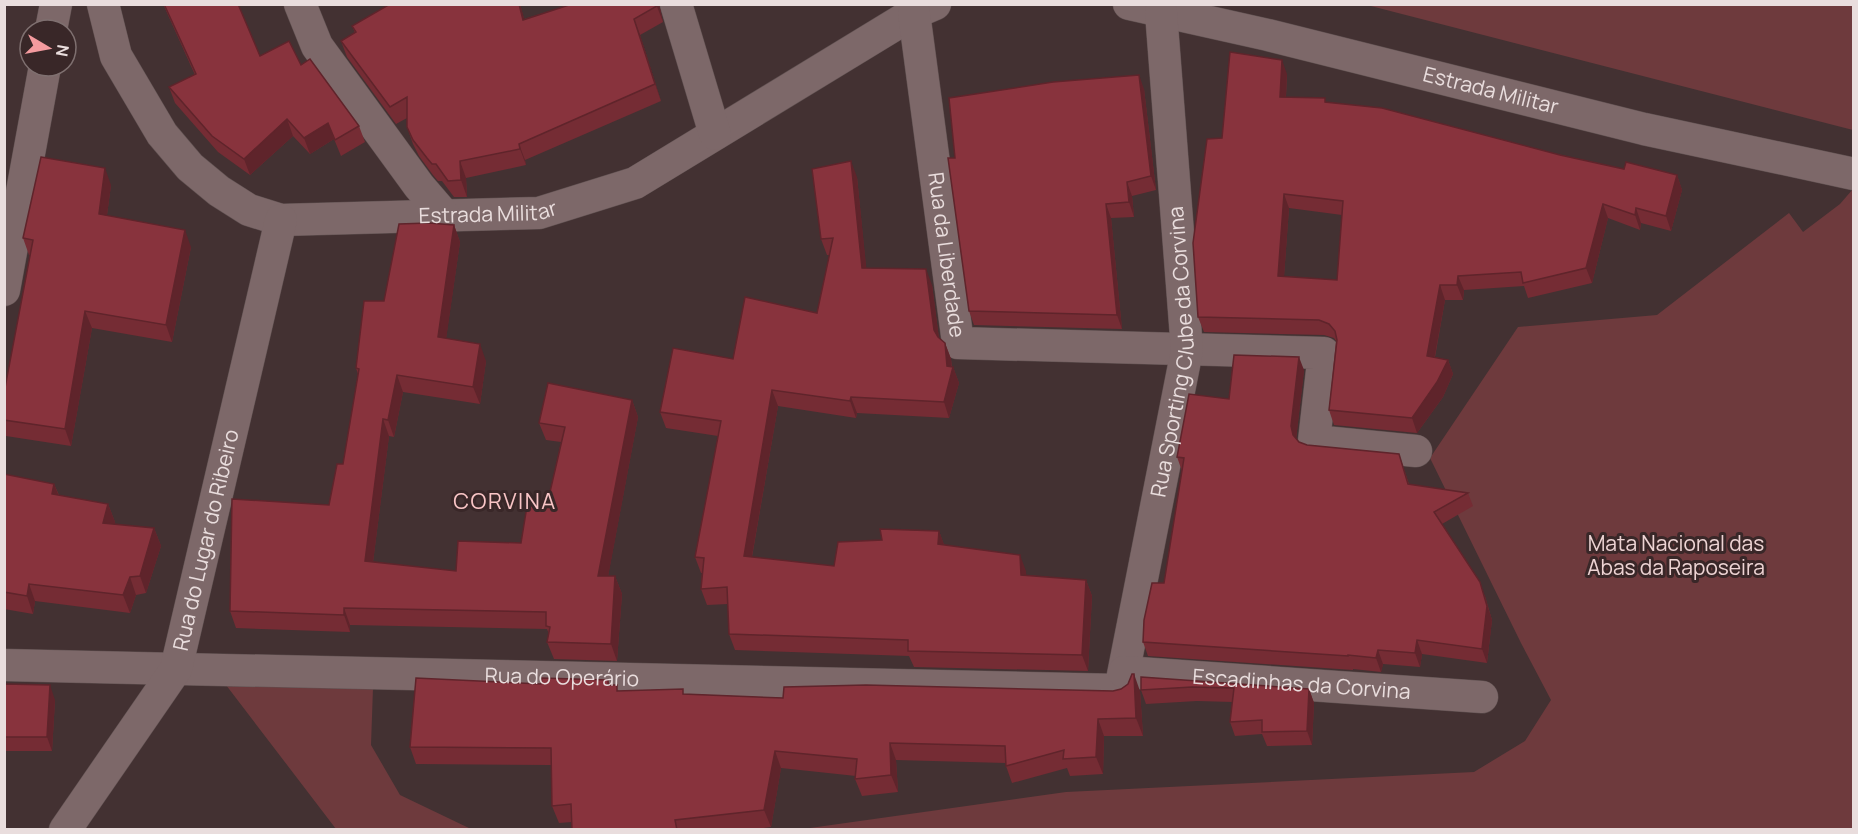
<svg xmlns="http://www.w3.org/2000/svg" width="1858" height="834" viewBox="0 0 1858 834" font-family="Manrope,sans-serif">
  <rect width="100%" height="100%" fill="#433132"/>
  <g fill="#6e3a3d">
    <path d="M1367 5H1853V130Z"/>
    <path d="M1853 189V829L808 830 810 828 1066 792 1474 772 1525 741 1551 700 1521 643 1430 458 1518 327 1657 315 1789 213 1803 232 1840 204Z"/>
    <path d="M226 685 373 688 371 745 400 795 471 829H336Z"/>
  </g>
  <g fill="none" stroke-linecap="round" stroke-linejoin="round">
    <defs>
      <g id="street">
        <path id="s1" d="M103 4 116 56 162 134 190 167 219 191 249 210 281 220 539 213 635 183 914 13 935 4"/>
        <path d="M300 4 317 46 419 186 444 215"/>
        <path d="M676 4 715 134"/>
        <path id="s2" d="M1129 4 1268 35 1644 129 1854 174"/>
        <path id="s3" d="M914 13 958 343 1324 353 1314 441 1416 451"/>
        <path d="M51 30 56 4"/>
        <path d="M4 290 45 66"/>
        <path id="s4" d="M4 665 1120 690 1187 350 1161 12"/>
        <path id="s5" d="M1124 672 1482 697"/>
        <path id="s6" d="M65 830 176 669 281 220"/>
      </g>
    </defs>
    <use href="#street" stroke="#5f5050" stroke-width="33"/>
    <use href="#street" stroke="#7d6869" stroke-width="32"/>
  </g>
  <g fill="#752c34" fill-rule="evenodd">
    <path d="M163 4H238L260 56 301 65 359 126 365 142 341 156 334 139 310 154 293 136 250 175 218 152 175 103 169 87 195 75Z"/>
    <path d="M390 4H520L524 19 572 4H659L663 22 640 35 661 101 525 160 526 165 466 178 467 197H454L442 181H438L433 175 419 156 413 144 407 127V118L396 124 347 57 341 41 355 33 352 26Z"/>
    <path d="M1287 74 1286 97 1326 102 1624 169 1677 175 1682 190 1671 231 1641 223 1640 230 1608 218 1592 283 1528 298 1524 286 1464 290 1463 300H1445L1435 357 1448 360 1453 374 1443 397 1417 433 1334 425 1329 410 1336 341 1334 338 1324 335 1204 332 1198 317 1222 138ZM1289 208 1342 215 1337 280 1284 276Z"/>
    <path d="M1144 89 1156 190 1132 196 1134 217 1111 218 1122 329 974 325 969 311 955 158Z"/>
    <path d="M857 177 866 268 932 285 939 339 945 343 951 359 952 367H953L959 383 949 418 857 413 856 418 778 406 752 557 834 566 882 540 939 531 944 545 1026 571V575L1086 580 1092 596 1088 671 914 667 909 656 735 650 729 634 728 604 707 605 701 589 702 573H701L695 557 718 436 666 428 660 412 733 359 817 313 830 255H827L821 239Z"/>
    <path d="M111 185 107 215 191 247 172 342 92 328 71 446 6 436 4 433V393L30 255H29L23 238Z"/>
    <path d="M454 225 460 242 446 338 486 361 480 404 403 392 394 437 389 436 373 562 456 571 521 543 547 505 561 442 546 440 539 423 632 400 638 417 608 576H615L622 594 617 661 554 659 547 642 549 634 547 629 350 625V632L236 628 230 611 329 505 343 464 358 374 356 368Z"/>
    <path d="M1304 370 1296 439 1299 442 1307 445 1399 454 1409 484 1468 493 1473 506 1442 524 1485 596 1492 620 1487 663 1422 654 1420 667 1383 664 1381 672 1353 669V670L1148 656 1143 642 1164 583 1182 471 1177 457 1229 399Z"/>
    <path d="M4 474 54 484 59 495 108 504 115 522 114 524 154 528 161 546 146 593 136 595 130 613 35 601 33 614 4 609Z"/>
    <path d="M1141 677 1309 689 1314 703 1312 745 1267 746 1262 734 1235 736 1230 722 1233 702 1197 701 1146 704 1141 690Z"/>
    <path d="M608 680 610 685 619 691 685 694 783 698 1140 691 1143 736H1104L1103 774 1070 776 1067 768 1012 783 1006 766V763L896 760 898 792 862 796 855 779 856 776 781 768 771 827 747 830H572V822L559 823 552 806 551 765 416 764 410 747 541 684Z"/>
    <path d="M4 684 55 700 52 751H4Z"/>
  </g>
  <g fill="#5f242b">
    <path d="M519 4H520L529 36 523 20Z"/>
    <path d="M656 4H659L663 22Z"/>
    <path d="M634 19 640 35 661 101 655 84Z"/>
    <path d="M1282 60 1287 74 1285 112 1280 97Z"/>
    <path d="M1139 75 1144 89 1156 190 1151 176Z"/>
    <path d="M287 119 293 136 250 175 244 159Z"/>
    <path d="M328 123 334 139 310 154 304 138Z"/>
    <path d="M519 144 525 160 526 165 520 149Z"/>
    <path d="M460 161 466 178 467 197 461 180Z"/>
    <path d="M851 161 857 177 868 284 862 268Z"/>
    <path d="M105 168 111 185 105 230 99 214Z"/>
    <path d="M1677 175 1682 190 1671 231 1666 216Z"/>
    <path d="M1127 182 1132 196 1134 217 1129 202Z"/>
    <path d="M1284 194 1289 208 1283 291 1278 276Z"/>
    <path d="M1106 204 1111 218 1122 329 1117 315Z"/>
    <path d="M1603 204 1608 218 1592 283 1586 268Z"/>
    <path d="M1636 208 1641 223 1640 230 1635 215Z"/>
    <path d="M454 225 460 242 444 354 438 337Z"/>
    <path d="M185 230 191 247 172 342 166 325Z"/>
    <path d="M926 269 932 285 940 346 934 330Z"/>
    <path d="M1458 276 1464 290 1463 300 1457 285Z"/>
    <path d="M1440 285 1445 300 1432 371 1427 356Z"/>
    <path d="M85 311 92 328 71 446 65 429Z"/>
    <path d="M945 343 951 359 952 371 953 367 959 383 949 418 944 402 947 366Z"/>
    <path d="M480 344 486 361 480 404 473 387Z"/>
    <path d="M1299 357 1304 370 1296 440 1293 435 1291 426Z"/>
    <path d="M1448 360 1453 374 1443 397 1417 433 1412 418Z"/>
    <path d="M397 375 403 392 394 437 388 420Z"/>
    <path d="M772 390 778 406 749 573 744 556Z"/>
    <path d="M851 397 857 413 856 418 850 401Z"/>
    <path d="M632 400 638 417 605 593 598 576Z"/>
    <path d="M383 419 389 436 371 578 365 561Z"/>
    <path d="M54 484 61 501 52 494Z"/>
    <path d="M108 504 115 522 110 540 103 523Z"/>
    <path d="M154 528 161 546 146 593 140 576Z"/>
    <path d="M939 531 945 547 938 544Z"/>
    <path d="M1020 555 1026 571 1027 591 1021 575Z"/>
    <path d="M615 576 622 594 617 661 611 644Z"/>
    <path d="M130 577 136 595 130 613 123 595Z"/>
    <path d="M1086 580 1092 596 1088 671 1082 655Z"/>
    <path d="M1480 582 1492 620 1487 663 1482 649Z"/>
    <path d="M29 584 35 601 33 614 27 596Z"/>
    <path d="M344 608 350 625V632L344 615Z"/>
    <path d="M1417 640 1422 654 1420 667 1415 653Z"/>
    <path d="M1378 650 1383 664 1381 672 1376 658Z"/>
    <path d="M1134 674 1140 691 1143 736 1136 718Z"/>
    <path d="M50 685 55 700 52 751 47 737Z"/>
    <path d="M1309 689 1314 703 1312 745 1307 731Z"/>
    <path d="M1098 719 1104 736 1103 774 1096 757Z"/>
    <path d="M890 743 896 760 898 792 891 775Z"/>
    <path d="M775 751 781 768 771 827 764 810Z"/>
  </g>
  <g fill="#88333d" stroke="#5f242b" stroke-width="1.5" fill-rule="evenodd">
    <path d="M164 4H238L260 56 289 41 301 65 310 59 359 126 335 140 328 123 304 138 287 119 244 159 212 136 169 87 196 74Z"/>
    <path d="M390 4H519L523 20 572 4H656L657 6 634 19 655 84 519 144 520 149 460 161 461 180 448 181 436 164H432L427 158 413 140 407 127V97L390 107 341 41 356 32 352 26Z"/>
    <path d="M1230 52 1282 60 1280 97 1325 98V102L1382 108 1560 155 1624 169 1626 162 1677 175 1666 216 1636 208 1635 215 1603 204 1586 268 1523 283 1521 272 1458 276 1457 285H1440L1427 356 1448 360 1437 382 1412 418 1329 410 1337 340 1335 331 1329 324 1319 320 1198 317 1193 243 1207 139 1222 138ZM1284 194 1343 201 1337 280 1278 276Z"/>
    <path d="M1139 75 1151 176 1127 182 1129 202 1106 204 1117 315 969 311 948 158H955L949 98 1053 82Z"/>
    <path d="M41 157 105 168 99 214 185 230 166 325 85 311 65 429 4 420V393L33 240 23 238Z"/>
    <path d="M851 161 862 268 926 269 934 330 938 337 945 343 947 366 953 367 944 402 851 397 850 401 772 390 744 556 834 566 838 542 882 540 880 529 939 531 938 544 1020 555 1021 575 1086 580 1082 655 908 651V640L729 634 727 587 701 589 704 558 695 557 721 421 660 412 673 348 733 359 745 297 817 313 833 238 821 239 812 169Z"/>
    <path d="M429 223 454 225 438 337 480 344 473 387 397 375 388 420 383 419 365 561 456 571 458 541 521 543 527 506 547 505 565 427 539 423 548 383 632 400 598 576H615L611 644 547 642 550 627 546 626V612L344 608V615L230 611 232 499 329 505 337 464H343L359 369 356 368 364 301H384L399 224Z"/>
    <path d="M1234 355 1299 357 1291 426 1293 435 1299 442 1307 445 1399 454 1408 484 1468 493 1434 512 1480 582 1487 606 1482 649 1417 640 1415 653 1378 650 1376 658 1348 655V656L1143 642 1144 620 1152 583H1164L1184 458 1177 457 1189 394 1229 399Z"/>
    <path d="M4 474 54 484 52 494 108 504 103 523 154 528 140 576 130 577 123 595 29 584 27 596 4 592Z"/>
    <path d="M1132 674H1134L1136 718 1098 719 1096 757 1063 759 1064 750 1006 766 1005 746 890 743 891 775 855 779 857 759 775 751 764 810 675 820 677 830H572L571 804 552 806 551 748 410 747 416 678 541 684 542 678 608 680V685H617V691L683 689V694L783 698 784 687 866 685 1113 691 1121 689 1128 684Z"/>
    <path d="M1141 677 1309 689 1307 731 1262 732V720L1230 722 1234 688 1192 687 1141 690Z"/>
    <path d="M4 684 50 685 47 737H4Z"/>
  </g>
  <g text-anchor="middle" stroke-width="6" stroke-linejoin="round" paint-order="stroke">
    <g font-size="21" fill="#e9dddd" stroke="#392728">
      <text dy="7" stroke="none"><textPath href="#s2" startOffset="372">Estrada Militar</textPath></text>
      <text dy="7" stroke="none"><textPath href="#s1" startOffset="501">Estrada Militar</textPath></text>
      <text dy="7" stroke="none"><textPath href="#s3" startOffset="244">Rua da Liberdade</textPath></text>
      <text dy="7" stroke="none"><textPath href="#s4" startOffset="1460">Rua Sporting Clube da Corvina</textPath></text>
      <text dy="7" stroke="none"><textPath href="#s6" startOffset="328">Rua do Lugar do Ribeiro</textPath></text>
      <text dy="7" stroke="none"><textPath href="#s4" startOffset="558">Rua do Operário</textPath></text>
      <text dy="7" stroke="none"><textPath href="#s5" startOffset="178">Escadinhas da Corvina</textPath></text>
    </g>
    <g font-size="21" fill="#eed4d4" stroke="#392728">
      <text x="1676" y="551">Mata Nacional das<tspan x="1676" dy="24">Abas da Raposeira</tspan></text>
    </g>
    <g font-size="22" letter-spacing="1.5" fill="#f9c5c6" stroke="#392728">
      <text x="505" y="509">CORVINA</text>
    </g>
  </g>
  <rect width="1858" height="834" fill="none" stroke="#e9dddd" stroke-width="12"/>
  <g transform="translate(48 48) rotate(100)"><circle r="28" fill="#392728" stroke="#7f7070" stroke-width="1.5"/>
  <path d="M0-4.5L10 22L0 15L-10 22Z" fill="#f49b9f"/>
  <text y="-9" font-size="16" font-weight="bold" text-anchor="middle" fill="#e9dddd">N</text>
  </g>
</svg>
